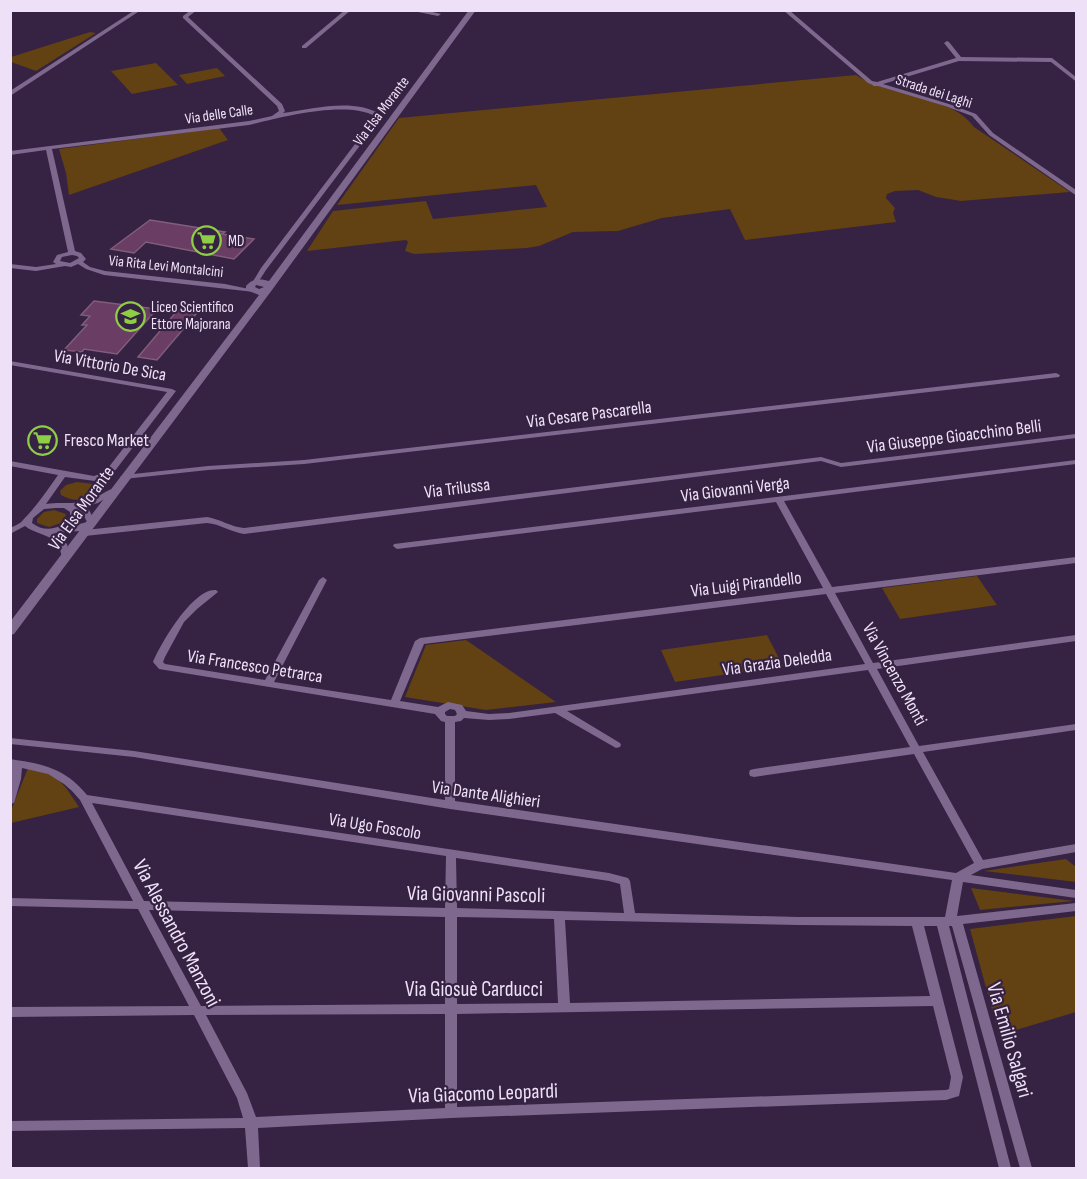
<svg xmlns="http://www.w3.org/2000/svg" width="1087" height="1179" viewBox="0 0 1087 1179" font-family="'Sofia Sans Condensed',sans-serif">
  <rect width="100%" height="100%" fill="#362242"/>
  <g fill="#624112">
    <path d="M90 32 96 33 36 71 11 62V57Z"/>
    <path d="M156 63 178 85 132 94 111 71Z"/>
    <path d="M217 68 225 76 187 84 179 75Z"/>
    <path d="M856 75C891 98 952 95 974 127L1070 192 961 201 936 197 918 190 895 191 887 194 886 198 895 208 893 213 896 222 745 240 730 209 662 218 618 231 573 232 539 246 527 248 414 254 405 251 408 242 406 240 307 251 333 211 426 201 433 219 547 207 536 185 337 205 399 118Z"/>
    <path d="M219 128 228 140 69 195 66 173 59 149Z"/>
    <path d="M77 482 94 484 98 489C88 501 74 503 61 495L60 491 66 485Z"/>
    <path d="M54 510 66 514 64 522 49 527 37 523V519L44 512Z"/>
    <path d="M977 576 997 605 900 619 882 588Z"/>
    <path d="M767 635 783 666 675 682 661 650Z"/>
    <path d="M466 640 556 702 486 710 405 697 426 645Z"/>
    <path d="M28 768C58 774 63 782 79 807L11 823 10 813Z"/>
    <path d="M1066 859 1076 867V882L984 871Z"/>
    <path d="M971 888 1074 901 980 910Z"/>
    <path d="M1076 916V1012L999 1035 970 929Z"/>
  </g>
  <g fill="#693d64" stroke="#805d7b" stroke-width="1.5">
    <path d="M150 220 225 232 222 234 254 239 234 259 146 242 134 253 111 249Z"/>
    <path d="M94 301 157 309 117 354 84 349 82 352 64 350 87 325H82L90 316 81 315Z"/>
    <path d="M177 311 196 314 157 360 138 357Z"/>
  </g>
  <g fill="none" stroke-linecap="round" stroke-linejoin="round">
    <g fill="#7e688e" fill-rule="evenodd">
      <path d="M135 10H141L10 96V91Z"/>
      <path d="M191 10H197L188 17 282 104 285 111 283 113C314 109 352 98 380 114V119L266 270 257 284 255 285 252 283 261 268 374 119 375 116C346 100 280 117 249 125L52 149 75 251 81 253 86 259 83 262 90 267 105 271 225 284 254 290V292L104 275 86 269 78 264 71 267 65 266 36 271 10 268V264L36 267 56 264 53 262 57 255 68 252 46 150 10 155V151L249 121 272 116 279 111 277 106 183 18V16ZM72 255 77 256 79 258 70 263 60 261 62 257Z"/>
      <path d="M345 10H351L306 48H302V46Z"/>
      <path d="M408 10H424L441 14 438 16Z"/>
      <path d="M783 10H789L872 81 877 82 956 58 944 43 947 41 949 42 961 57 1052 58 1076 77V81L1074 80 1051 62 959 61 883 84 949 104 976 114 993 133 1076 190V195L1074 194 989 135 972 116 945 106 878 86H873V85L868 83Z"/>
      <path d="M10 361 172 389 176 391 111 476 95 481 65 477 46 504C63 501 75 506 92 499 101 496 108 488 118 488L119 490 98 503 79 508 89 510 96 523 95 525 80 531 54 533 67 544 70 557 69 559H63C61 555 60 548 58 544 49 534 35 534 25 526L10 534V528C14 526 20 524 23 520 35 508 47 491 58 475L10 466V461L94 476 105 472 167 392 10 365ZM56 508H64L70 512V519C59 529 45 533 32 523L33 518 44 509ZM78 513 83 514 87 522 72 526 78 520Z"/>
      <path d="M1056 373 1060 375 1059 377 304 464 208 470 124 479 120 477 124 475 208 466 304 460Z"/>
      <path d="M1076 434V438L841 467 821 461 244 534C231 532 220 524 207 523L85 536 81 533 85 530 207 517C220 519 231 527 244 528L821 457 841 463Z"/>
      <path d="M1076 460V464L784 501 832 587 1076 557V563L835 593 873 663 1076 635V641L877 669 919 746 1076 724V730L923 752 983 860 1076 844V852L982 869 971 875 1076 890V898L963 882 957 916 1076 903V911L963 924 1032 1168H1020L952 926H949L1011 1168H999L937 926H924L963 1077 959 1096 946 1100 451 1118 258 1128 260 1168H248L245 1128 10 1131V1121L243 1118 237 1098 194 1015 10 1017V1007L189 1006 138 909 10 906V898L133 901 80 800 72 791 64 784 48 774 22 768 21 779 15 800 14 803 10 804 12 766H10V759C43 764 65 768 87 795L609 873 628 878 630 881 635 913 798 917H945L952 880 450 809 134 757 10 744V738L134 751 445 800V722L441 721 435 714 159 669 153 662C161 643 193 588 216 590L218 592 197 609 184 622 165 657 163 662 165 664 265 680 319 580 323 577 327 580 274 682 391 700 415 641 420 638 823 588 776 502 397 549 393 546 394 544ZM826 594 865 664 509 713 489 714 466 711 462 705 448 702 438 707 400 701 424 644ZM868 670 910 747 754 769 750 770 749 773 750 776 754 777 914 754 974 863 956 873 455 801V722L461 721 464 718 489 720 509 719 555 713 616 748 620 747 621 745 620 743 567 711ZM450 709 455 710 457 714 455 716H447L445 714V712ZM92 803 446 856 445 908 144 901ZM456 858 609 881 620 884 624 913 457 908ZM149 910 445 917V1004L201 1006ZM457 917 554 919 558 1003 457 1004ZM565 920 798 925 912 926 930 996 570 1003ZM933 1006 951 1077 949 1089 946 1090 457 1107V1014ZM445 1014V1108L256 1117 247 1093 206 1015Z"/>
    </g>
    <path fill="#7e688e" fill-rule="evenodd" d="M469 10H476L272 290 14 634 10 635V622L259 295 246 290V286C252 279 260 278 269 281ZM256 285 264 287 259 289 255 287Z"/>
  </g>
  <defs>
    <symbol id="supermarket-ring" viewBox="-11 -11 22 22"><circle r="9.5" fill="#362242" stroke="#8dce44" stroke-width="1.5"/><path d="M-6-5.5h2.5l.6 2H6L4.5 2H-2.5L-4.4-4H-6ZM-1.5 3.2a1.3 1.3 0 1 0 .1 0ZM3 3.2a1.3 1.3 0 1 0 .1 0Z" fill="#8dce44"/></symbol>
    <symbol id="school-ring" viewBox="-11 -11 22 22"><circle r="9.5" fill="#362242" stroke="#8dce44" stroke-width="1.5"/><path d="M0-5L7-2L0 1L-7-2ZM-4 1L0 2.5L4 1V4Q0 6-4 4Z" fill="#8dce44"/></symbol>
  </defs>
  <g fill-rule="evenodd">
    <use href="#supermarket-ring" x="190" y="224" width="33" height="33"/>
    <use href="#school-ring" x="114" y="300" width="33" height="33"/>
    <use href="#supermarket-ring" x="26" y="424" width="33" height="33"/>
  </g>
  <g text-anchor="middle" stroke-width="4.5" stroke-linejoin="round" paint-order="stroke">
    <g font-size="15" fill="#eee1f7" stroke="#362242">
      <text transform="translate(934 91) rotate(18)" y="5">Strada dei Laghi</text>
      <text transform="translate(381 111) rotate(-53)" y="5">Via Elsa Morante</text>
      <text transform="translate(219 114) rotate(-8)" y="5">Via delle Calle</text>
      <text transform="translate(166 266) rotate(6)" y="5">Via Rita Levi Montalcini</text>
    </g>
    <g font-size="15" fill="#eee1f7" stroke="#362242" text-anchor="start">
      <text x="228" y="246">MD</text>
      <text x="151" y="312">Liceo Scientifico<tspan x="151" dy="17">Ettore Majorana</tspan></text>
    </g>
    <g font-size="18" fill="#eee1f7" stroke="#362242">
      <text transform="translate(110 365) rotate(10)" y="6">Via Vittorio De Sica</text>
      <text transform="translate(589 414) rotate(-7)" y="6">Via Cesare Pascarella</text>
      <text transform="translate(954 436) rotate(-7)" y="6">Via Giuseppe Gioacchino Belli</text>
      <text transform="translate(457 488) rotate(-7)" y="6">Via Trilussa</text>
      <text transform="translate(735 489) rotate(-7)" y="6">Via Giovanni Verga</text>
      <text transform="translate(81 508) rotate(-54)" y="6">Via Elsa Morante</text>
      <text transform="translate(746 584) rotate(-7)" y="6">Via Luigi Pirandello</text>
      <text transform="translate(777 662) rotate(-8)" y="6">Via Grazia Deledda</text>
      <text transform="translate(255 666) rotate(9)" y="6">Via Francesco Petrarca</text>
      <text transform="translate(895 674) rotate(61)" y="6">Via Vincenzo Monti</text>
      <text transform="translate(486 794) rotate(8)" y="6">Via Dante Alighieri</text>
      <text transform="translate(375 826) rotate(9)" y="6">Via Ugo Foscolo</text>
    </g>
    <g font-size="18" fill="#eee1f7" stroke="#362242" text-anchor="start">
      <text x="64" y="446">Fresco Market</text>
    </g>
    <g font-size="21" fill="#eee1f7" stroke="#362242">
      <text transform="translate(476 894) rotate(1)" y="7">Via Giovanni Pascoli</text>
      <text transform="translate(177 933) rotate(62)" y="7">Via Alessandro Manzoni</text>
      <text x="474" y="996">Via Giosuè Carducci</text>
      <text transform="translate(1010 1040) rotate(74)" y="7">Via Emilio Salgari</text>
      <text transform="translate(483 1093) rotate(-2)" y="7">Via Giacomo Leopardi</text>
    </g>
  </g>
  <rect width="1087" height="1179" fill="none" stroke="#eee1f7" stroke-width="24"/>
</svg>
